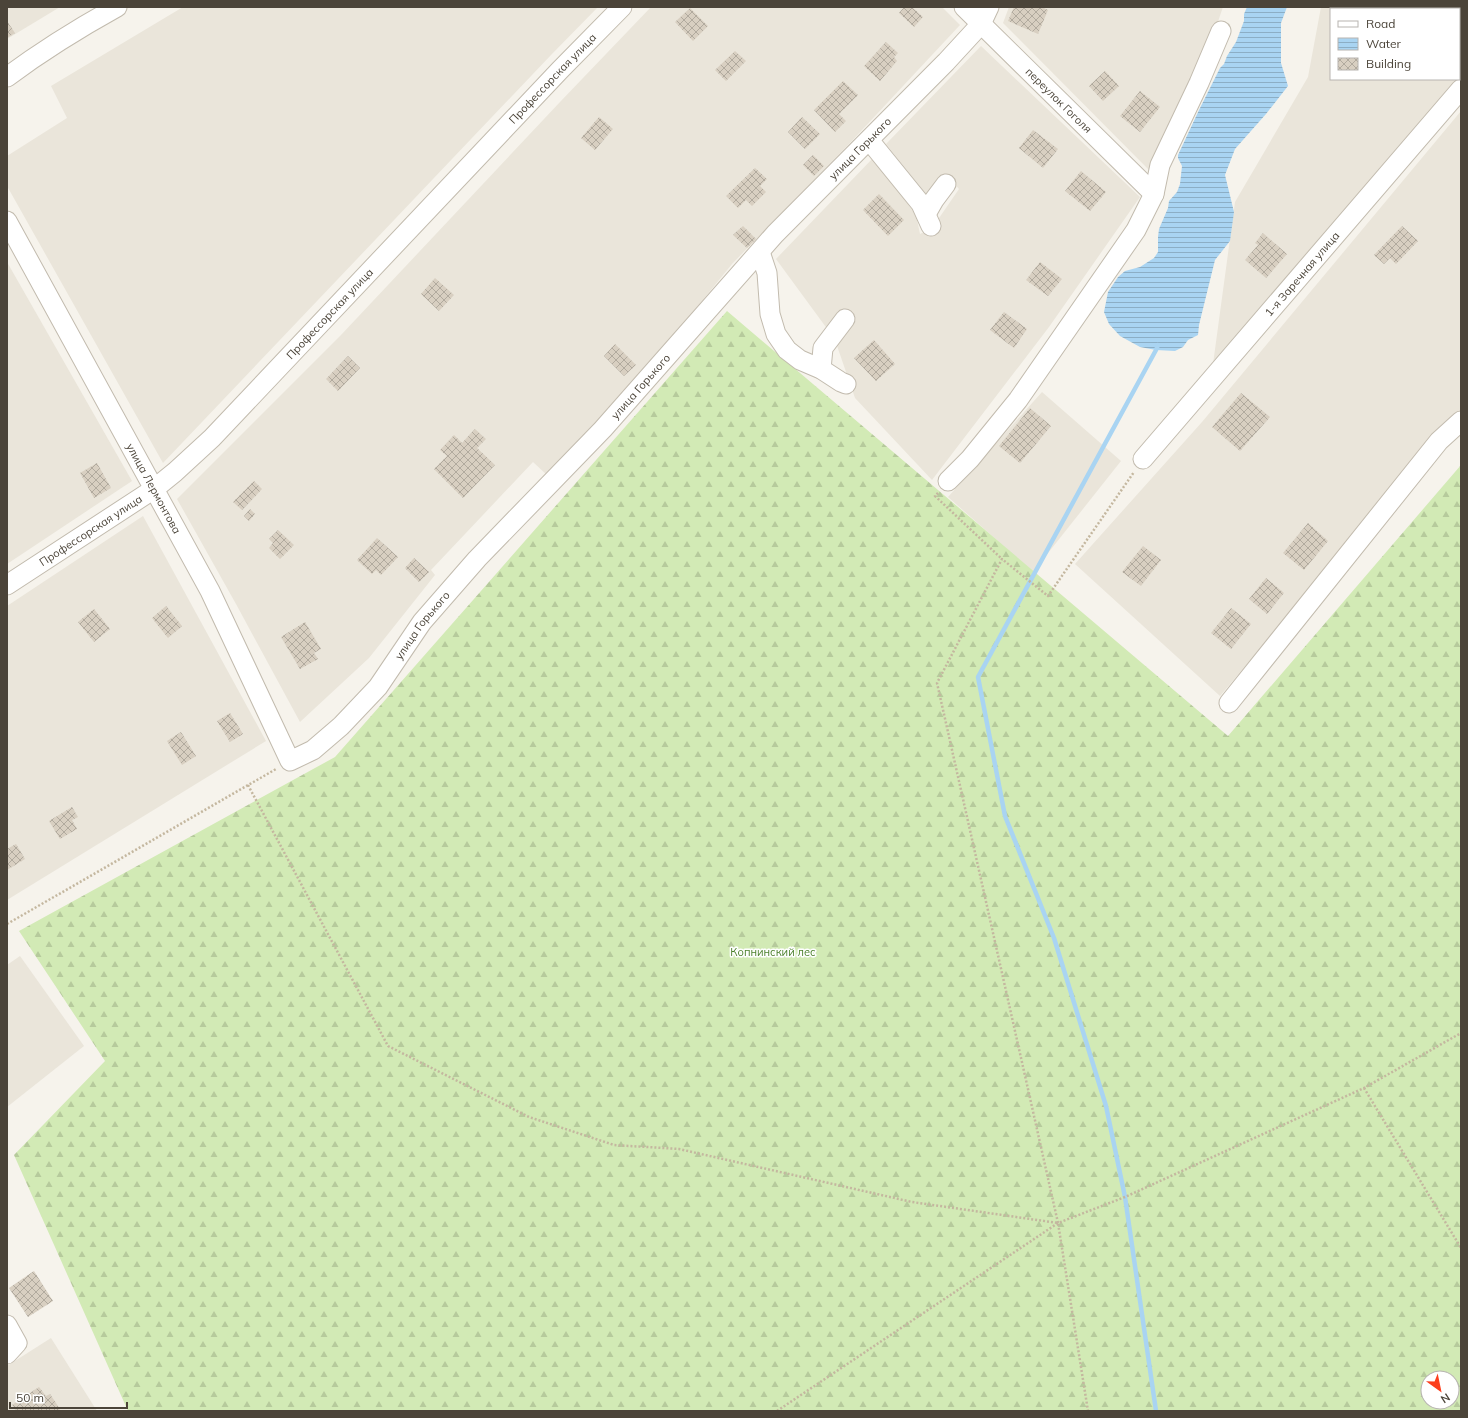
<svg xmlns="http://www.w3.org/2000/svg" width="1468" height="1418" viewBox="0 0 1468 1418" font-family="Mulish,sans-serif">
  <defs>
    <pattern id="forest-firs" width="22" height="20" patternUnits="userSpaceOnUse"><rect width="22" height="20" fill="#d2eab5"/><path d="M5 1l3.5 6h-7zM16 11l3.5 6h-7z" fill="#b6ca9c"/></pattern>
    <pattern id="water-rules" width="6" height="5" patternUnits="userSpaceOnUse"><rect width="6" height="5" fill="#a9d4f2"/><path d="M0 2.5h6" fill="none" stroke="#8caec5"/></pattern>
    <pattern id="building-cross-hatch" width="8" height="8" patternUnits="userSpaceOnUse"><rect width="8" height="8" fill="#d8cfc1"/><path d="M0 0l8 8M0 8l8-8" fill="none" stroke="#b1aa9e"/></pattern>
  </defs>
  <rect width="100%" height="100%" fill="#f6f3ec"/>
  <g fill="#eae5da">
    <path d="M7 7H60L7 39Z"/>
    <path d="M183 7H598L551 55 163 463 7 186V156L67 118 51 86Z"/>
    <path d="M651 7H942L960 25 848 145 732 264 646 370 548 476 533 462 431 570 435 575 369 658 300 722 236 604 177 499 341 335 560 102Z"/>
    <path d="M1009 7H1223L1204 62 1149 170 1003 23Z"/>
    <path d="M1321 7H1451L1454 9H1331V79H1458L1213 364 1235 202 1308 77Z"/>
    <path d="M981 46 1140 197 1049 327 932 480 855 398 835 340 855 316 846 310 828 330 776 259 873 158 916 215 920 234 938 225 937 221 959 189 949 178 929 198 886 144Z"/>
    <path d="M1461 111V411L1220 696 1075 564 1202 422Z"/>
    <path d="M7 262 132 481 7 564Z"/>
    <path d="M1042 392 1121 461 1033 572 948 497Z"/>
    <path d="M143 516 266 741 7 900V606Z"/>
    <path d="M20 956 84 1046 7 1107V965Z"/>
    <path d="M51 1338 97 1411H7V1366Z"/>
  </g>
  <path fill="url(#forest-firs)" fill-rule="evenodd" d="M727 311 1228 736 1461 465V1411H128L14 1155 105 1061 19 931 335 757ZM1428 1378H1452V1402H1428Z"/>
  <path fill="url(#water-rules)" d="M1247 7H1287L1281 23V63L1288 86 1266 114 1235 149 1225 175 1234 212 1230 241 1215 260 1199 325 1198 335 1188 340 1183 347 1175 351 1156 350 1140 347 1120 336 1109 324 1104 312 1108 292 1118 277 1125 271 1140 267 1154 258 1158 252V237L1159 229 1168 208 1169 201 1177 192 1180 184 1182 166 1178 158V155L1199 110 1220 68 1224 64 1227 56 1236 42 1244 21V14Z"/>
  <g fill="none" stroke-linecap="round" stroke-linejoin="round">
    <path stroke="#a9d4f2" stroke-width="4.5" d="M1156 1411 1125 1197 1106 1106 1054 938 1005 816 978 677 1156 350 1158 345"/>
  </g>
  <g fill="url(#building-cross-hatch)">
    <path d="M904 7H912L923 17 914 27 899 13Z"/>
    <path d="M1014 7H1042L1048 10 1038 34 1008 21Z"/>
    <path d="M690 8 708 26 693 41 675 22Z"/>
    <path d="M7 21 15 33 7 38Z"/>
    <path d="M886 42 898 53 894 57 897 61 880 81 864 66Z"/>
    <path d="M1459 43 1461 44V57L1459 60Z"/>
    <path d="M735 51 746 61 726 81 715 70Z"/>
    <path d="M1105 71 1119 86 1103 101 1089 86Z"/>
    <path d="M843 81 858 95 839 114 846 121 835 132 814 110Z"/>
    <path d="M1140 91 1160 107 1140 132 1120 116Z"/>
    <path d="M599 117 613 129 595 150 581 138Z"/>
    <path d="M802 117 820 134 805 149 788 132Z"/>
    <path d="M1033 130 1058 149 1043 168 1019 148Z"/>
    <path d="M813 155 824 166 814 176 803 165Z"/>
    <path d="M755 168 767 179 760 186 766 192 752 206 746 200 738 208 726 196Z"/>
    <path d="M1081 171 1106 192 1090 211 1065 191Z"/>
    <path d="M879 194 904 220 888 236 863 210Z"/>
    <path d="M743 226 756 239 747 248 733 235Z"/>
    <path d="M1402 226 1418 241 1396 264 1390 258 1384 264 1374 255Z"/>
    <path d="M1263 233 1287 254 1266 278 1245 260 1258 245 1255 243Z"/>
    <path d="M1040 262 1062 279 1048 296 1026 280Z"/>
    <path d="M435 278 454 295 439 311 421 294Z"/>
    <path d="M1004 312 1027 329 1014 348 990 330Z"/>
    <path d="M874 340 895 364 876 381 854 358Z"/>
    <path d="M615 344 636 365 624 376 604 356Z"/>
    <path d="M348 356 360 368 338 391 326 379Z"/>
    <path d="M1241 393 1270 417 1240 451 1212 427Z"/>
    <path d="M1030 408 1051 426 1020 463 999 446Z"/>
    <path d="M475 429 486 439 477 448 495 465 463 498 434 469 447 456 440 450 454 435 462 443Z"/>
    <path d="M97 463 111 488 94 498 80 473Z"/>
    <path d="M254 481 262 489 242 510 233 502Z"/>
    <path d="M250 509 255 514 249 521 244 516Z"/>
    <path d="M1308 523 1328 541 1304 570 1283 553Z"/>
    <path d="M278 530 294 545 280 559 269 548 273 543 269 539Z"/>
    <path d="M377 538 398 557 381 575 376 570 372 574 357 560Z"/>
    <path d="M1143 546 1161 560 1141 586 1122 572Z"/>
    <path d="M414 558 429 572 419 582 405 568Z"/>
    <path d="M1266 578 1284 593 1267 614 1249 599Z"/>
    <path d="M166 606 182 626 168 638 152 618Z"/>
    <path d="M1231 608 1251 624 1231 649 1211 633Z"/>
    <path d="M94 609 110 629 94 642 78 622Z"/>
    <path d="M305 622 321 649 314 653 318 659 300 669 281 637Z"/>
    <path d="M230 713 243 734 230 742 217 721Z"/>
    <path d="M181 732 196 756 182 765 167 741Z"/>
    <path d="M72 807 78 817 72 820 77 829 60 839 49 821Z"/>
    <path d="M16 844 25 859 7 870V849Z"/>
    <path d="M34 1271 53 1301 28 1317 9 1288Z"/>
    <path d="M39 1387 46 1396 50 1394 60 1409 58 1411H16L12 1405Z"/>
  </g>
  <g fill="none" stroke-linecap="round" stroke-linejoin="round">
    <defs>
      <g id="minor">
        <path id="s1" d="M964 7 1154 194"/>
        <path d="M7 77C42 51 79 28 117 7"/>
        <path d="M869 140 921 204 931 226"/>
        <path d="M926 214 934 200 946 184"/>
        <path id="s2" d="M7 221 210 591 290 761 313 750 341 726 378 687 422 622 477 559 603 429 775 234 946 62 981 24 989 7"/>
        <path d="M760 252 767 273 770 314 776 334 787 350 800 360 821 369 841 382 846 384"/>
        <path d="M821 369 823 348 845 319"/>
        <path id="s3" d="M1143 459 1461 89"/>
        <path d="M948 481 970 459 1018 400 1136 230 1154 194 1160 165 1199 83 1221 31"/>
        <path id="s4" d="M7 585 154 489 175 472 212 438 560 70 622 7"/>
        <path d="M1229 703 1439 441 1461 421"/>
        <path d="M7 1325 17 1343 7 1354"/>
      </g>
    </defs>
    <use href="#minor" stroke="#c2bbae" stroke-width="21"/>
    <g stroke="#c4b79f" stroke-width="2.5" stroke-dasharray="2 2" stroke-linecap="butt">
      <path d="M938 493 935 496 1002 559"/>
      <path d="M248 785 388 1046 529 1117 614 1145 679 1149 912 1202 1058 1223 1088 1411"/>
      <path d="M7 924 276 769"/>
      <path d="M1364 1088 1461 1248"/>
      <path d="M1058 1223 937 683 1002 559 1048 596 1134 472"/>
      <path d="M777 1411 1058 1223 1125 1197 1364 1088 1461 1033"/>
    </g>
    <use href="#minor" stroke="#fff" stroke-width="19"/>
  </g>
  <g text-anchor="middle" stroke-width="3" stroke-linejoin="round" paint-order="stroke">
    <g font-size="11" fill="#4b4439" stroke="#fff">
      <text dy="4" stroke="none"><textPath href="#s4" startOffset="748">Профессорская улица</textPath></text>
      <text dy="4" stroke="none"><textPath href="#s1" startOffset="133">переулок Гоголя</textPath></text>
      <text dy="4" stroke="none"><textPath href="#s2" startOffset="1450">улица Горького</textPath></text>
      <text dy="4" stroke="none"><textPath href="#s3" startOffset="244">1-я Заречная улица</textPath></text>
      <text dy="4" stroke="none"><textPath href="#s4" startOffset="424">Профессорская улица</textPath></text>
      <text dy="4" stroke="none"><textPath href="#s2" startOffset="1126">улица Горького</textPath></text>
      <text dy="4" stroke="none"><textPath href="#s2" startOffset="305">улица Лермонтова</textPath></text>
      <text dy="4" stroke="none"><textPath href="#s4" startOffset="100">Профессорская улица</textPath></text>
      <text dy="4" stroke="none"><textPath href="#s2" startOffset="802">улица Горького</textPath></text>
    </g>
    <g font-size="11" fill="#4a7f2a" stroke="#fff">
      <text x="773" y="956">Копнинский лес</text>
    </g>
  </g>
  <rect width="1468" height="1418" fill="none" stroke="#4b4439" stroke-width="16"/>
  <rect x="1330" y="8" width="130" height="72" fill="#ffffff" stroke="#b7b4b0"/>
  <rect x="1338" y="21" width="20" height="6" fill="#ffffff" stroke="#b7b4b0"/>
  <text x="1366" y="28" font-size="12" fill="#4b4439">Road</text>
  <rect x="1338" y="38" width="20" height="12" fill="url(#water-rules)" stroke="#b7b4b0"/>
  <text x="1366" y="48" font-size="12" fill="#4b4439">Water</text>
  <rect x="1338" y="58" width="20" height="12" fill="url(#building-cross-hatch)" stroke="#b7b4b0"/>
  <text x="1366" y="68" font-size="12" fill="#4b4439">Building</text>
  <g transform="translate(1440 1390) rotate(147)"><circle r="19" fill="#ffffff" stroke="#b7b4b0"/>
  <path d="M0-3L7 15L0 10L-7 15Z" fill="#fc3f1d"/>
  <text y="-6" font-size="11" font-weight="bold" text-anchor="middle" fill="#4b4439">N</text>
  </g>
  <path d="M10 1402v6h117v-6" fill="none" stroke="#4b4439" stroke-width="2"/>
  <text x="16" y="1402" font-size="12" fill="#4b4439" stroke="#ffffff" stroke-width="3" paint-order="stroke">50 m</text>
</svg>
